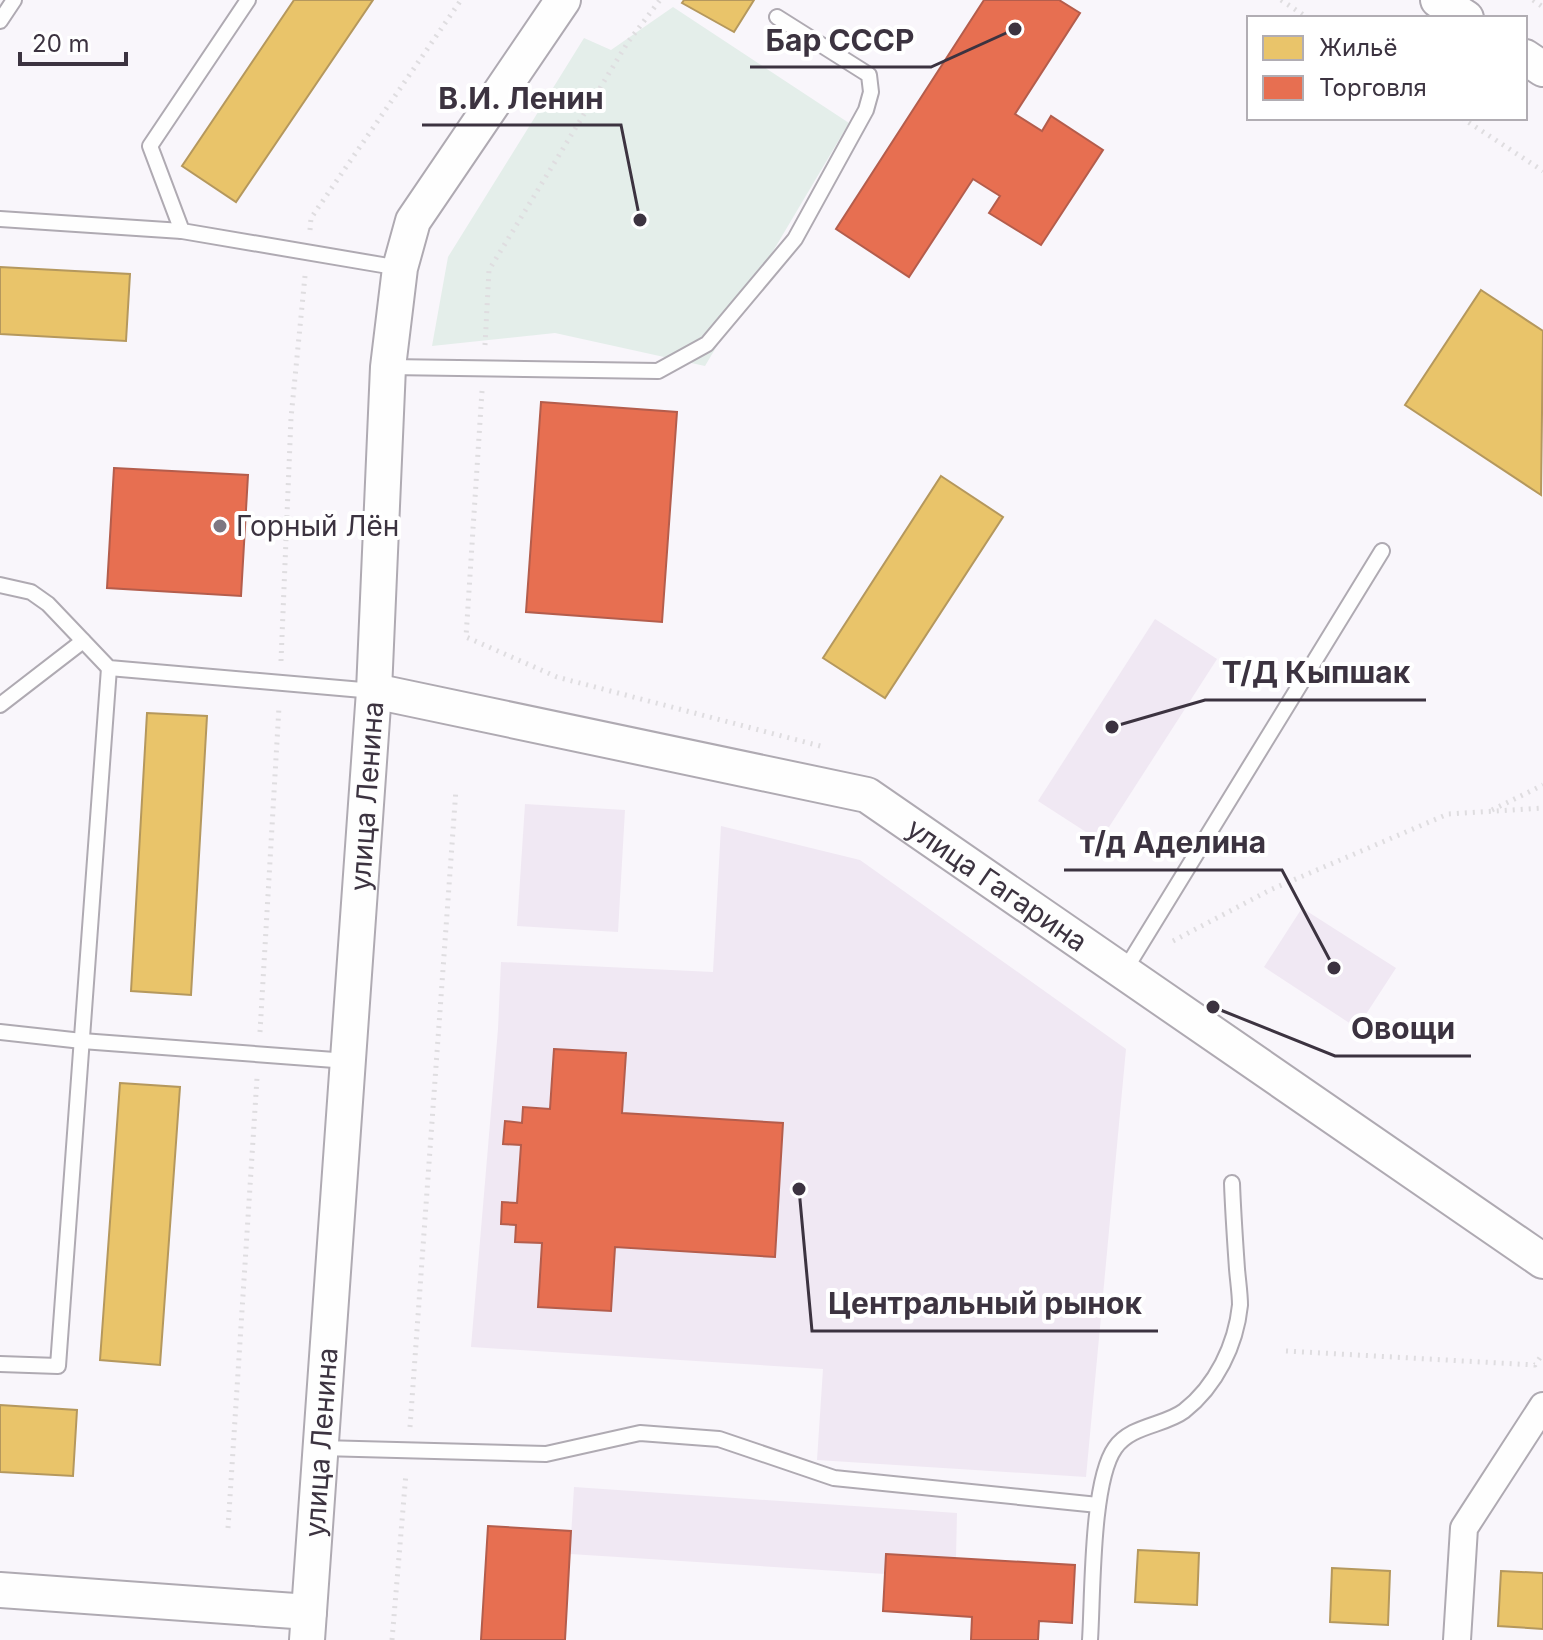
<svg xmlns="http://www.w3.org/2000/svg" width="1543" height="1640" viewBox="0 0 1543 1640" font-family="Inter,sans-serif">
  <rect width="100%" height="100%" fill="#f9f6fb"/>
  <g fill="#f0e8f3">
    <path d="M1155 619 1217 659 1100 841 1038 801Z"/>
    <path d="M525 804 625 810 618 932 517 926Z"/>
    <path d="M721 826 860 860 1126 1049 1086 1477 817 1460 823 1369 471 1347 498 1029 501 962 713 972Z"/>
    <path d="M1302 908 1396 968 1357 1028 1264 967Z"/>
    <path d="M574 1487 957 1513 956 1558 887 1554 885 1574 570 1554Z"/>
  </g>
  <path fill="#e4eeea" d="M673 7 849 123 705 366 555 333 432 346 448 257 584 38 611 50Z"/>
  <g fill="#e9c46a" stroke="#b5985d" stroke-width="2">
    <path d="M294 0H373L236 202 182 166Z"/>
    <path d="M684 0H754L734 32 682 3Z"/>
    <path d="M0 267 130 274 126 341 0 334Z"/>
    <path d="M1481 290 1543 331 1541 495 1405 405Z"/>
    <path d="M941 476 1003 517 885 698 823 658Z"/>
    <path d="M147 713 207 716 191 995 131 991Z"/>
    <path d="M120 1083 180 1087 160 1365 100 1360Z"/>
    <path d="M0 1405 77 1410 73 1476 0 1472Z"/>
    <path d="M1138 1550 1199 1553 1197 1605 1135 1602Z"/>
    <path d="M1332 1568 1390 1571 1388 1625 1330 1622Z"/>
    <path d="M1501 1571 1543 1573V1629L1498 1626Z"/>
  </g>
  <g fill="#e76f51" stroke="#b45d4c" stroke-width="2">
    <path d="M984 0H1059L1080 13 1015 114 1042 131 1051 116 1103 150 1041 245 989 213 1000 196 973 179 909 277 836 229Z"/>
    <path d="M541 402 677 412 662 622 526 612Z"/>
    <path d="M114 468 248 475 241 596 107 588Z"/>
    <path d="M554 1049 626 1053 622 1113 783 1123 775 1257 615 1247 611 1311 538 1307 542 1243 515 1242 516 1225 501 1224 502 1202 517 1203 521 1145 503 1144 505 1121 522 1123 523 1107 550 1109Z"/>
    <path d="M488 1526 571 1531 565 1640H481Z"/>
    <path d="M886 1554 1075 1565 1072 1623 1039 1621 1038 1640H971L972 1617 883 1611Z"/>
  </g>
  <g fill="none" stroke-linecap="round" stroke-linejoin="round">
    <defs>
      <g id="service">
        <path d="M248 0 150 146 182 231 400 268"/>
        <path d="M0 21 14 0"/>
        <path d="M0 219 182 231"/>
        <path d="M389 367 658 371 707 344 795 239 866 110 871 92 869 75 777 17"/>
        <path d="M0 585 31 592 48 604 109 668 374 691"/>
        <path d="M0 705 83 641"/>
        <path d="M1125 970 1382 551"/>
        <path d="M0 1032 82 1041 348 1061"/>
        <path d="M0 1364 58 1366 109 668"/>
        <path d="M321 1448 546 1454 640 1433 719 1439 834 1478 1098 1505"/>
        <path d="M1090 1640C1093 1595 1091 1482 1115 1448 1131 1425 1164 1426 1184 1411 1216 1386 1236 1345 1240 1305 1240 1294 1238 1281 1237 1269 1235 1240 1233 1212 1232 1183"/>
      </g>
      <path id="minor" d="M1457 1640 1464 1528 1543 1406"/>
      <g id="tertiary">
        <path d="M1438 0 1466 18"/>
        <path d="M1525 57 1543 69"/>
        <path id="s1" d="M374 691 867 795 1543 1261"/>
        <path d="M0 1590 309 1612"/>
        <path id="s2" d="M307 1640 374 691 388 367 400 268 413 221 563 0"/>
      </g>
    </defs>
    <use href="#service" stroke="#afaab2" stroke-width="18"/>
    <use href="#minor" stroke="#afaab2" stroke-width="30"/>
    <use href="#tertiary" stroke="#afaab2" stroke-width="38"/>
    <g stroke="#dfdde0" stroke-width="5" stroke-dasharray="2 6" stroke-linecap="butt">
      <path d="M1281 0 1308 18"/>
      <path d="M1533 0 1543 7"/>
      <path d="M1462 118 1543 171"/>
      <path d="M310 230 311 218 461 0"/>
      <path d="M485 345 489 270 628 42 660 0"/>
      <path d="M482 391 466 637 557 677 824 747"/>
      <path d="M281 661 291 418 305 276"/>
      <path d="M1492 810 1543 785"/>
      <path d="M1173 941 1270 890 1448 814 1543 808"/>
      <path d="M260 1032 279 707"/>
      <path d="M1286 1351 1535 1365 1543 1353"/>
      <path d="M410 1427 456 789"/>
      <path d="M228 1528 257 1078"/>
      <path d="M392 1640 406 1473"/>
    </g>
    <use href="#service" stroke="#fefefe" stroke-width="14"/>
    <use href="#minor" stroke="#fefefe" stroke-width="26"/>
    <use href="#tertiary" stroke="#fefefe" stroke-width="34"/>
  </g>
  <circle fill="#7e7781" stroke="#fff" stroke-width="3" cx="220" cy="526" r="8"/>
  <g text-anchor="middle" stroke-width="8" stroke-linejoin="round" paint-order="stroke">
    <g font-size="28" fill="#3c3340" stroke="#fff" text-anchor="start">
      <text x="236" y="536">Горный Лён</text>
    </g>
    <g font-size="28" fill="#3c3340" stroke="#fff">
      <text dy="10" stroke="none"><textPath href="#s2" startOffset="846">улица Ленина</textPath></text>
      <text dy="10" stroke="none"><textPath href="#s1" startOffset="662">улица Гагарина</textPath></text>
      <text dy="10" stroke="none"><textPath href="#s2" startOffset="198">улица Ленина</textPath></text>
    </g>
  </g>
  <path fill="none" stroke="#3c3340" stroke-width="3" d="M1015 29L931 67H750M640 220L621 125H422M1112 727L1205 700H1426M1334 968L1282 870H1064M1213 1007L1335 1056H1471M799 1189L812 1331H1158"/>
  <g fill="#3c3340" stroke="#fff" stroke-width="3">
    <circle cx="1015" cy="29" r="8"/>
    <circle cx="640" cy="220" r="8"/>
    <circle cx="1112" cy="727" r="8"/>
    <circle cx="1334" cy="968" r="8"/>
    <circle cx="1213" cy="1007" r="8"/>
    <circle cx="799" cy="1189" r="8"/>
  </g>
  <g font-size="30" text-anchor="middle" font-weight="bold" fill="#3c3340" stroke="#fff" stroke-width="8" stroke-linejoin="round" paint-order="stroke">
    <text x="840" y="51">Бар СССР</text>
    <text x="521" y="109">В.И. Ленин</text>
    <text x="1316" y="683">Т/Д Кыпшак</text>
    <text x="1173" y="853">т/д Аделина</text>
    <text x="1403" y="1039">Овощи</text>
    <text x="985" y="1314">Центральный рынок</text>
  </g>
  <rect x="1247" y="16" width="280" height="104" fill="#ffffff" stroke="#b1adb3" stroke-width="2"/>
  <rect x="1263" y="36" width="40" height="24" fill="#e9c46a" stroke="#b1adb3" stroke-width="2"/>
  <text x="1319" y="56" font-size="24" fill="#3c3340">Жильё</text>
  <rect x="1263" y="76" width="40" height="24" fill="#e76f51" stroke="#b1adb3" stroke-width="2"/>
  <text x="1319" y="96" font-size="24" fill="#3c3340">Торговля</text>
  <path d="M20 52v12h106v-12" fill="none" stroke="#3c3340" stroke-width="4"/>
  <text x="32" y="52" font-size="24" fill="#3c3340" stroke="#ffffff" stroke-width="6" paint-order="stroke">20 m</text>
</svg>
